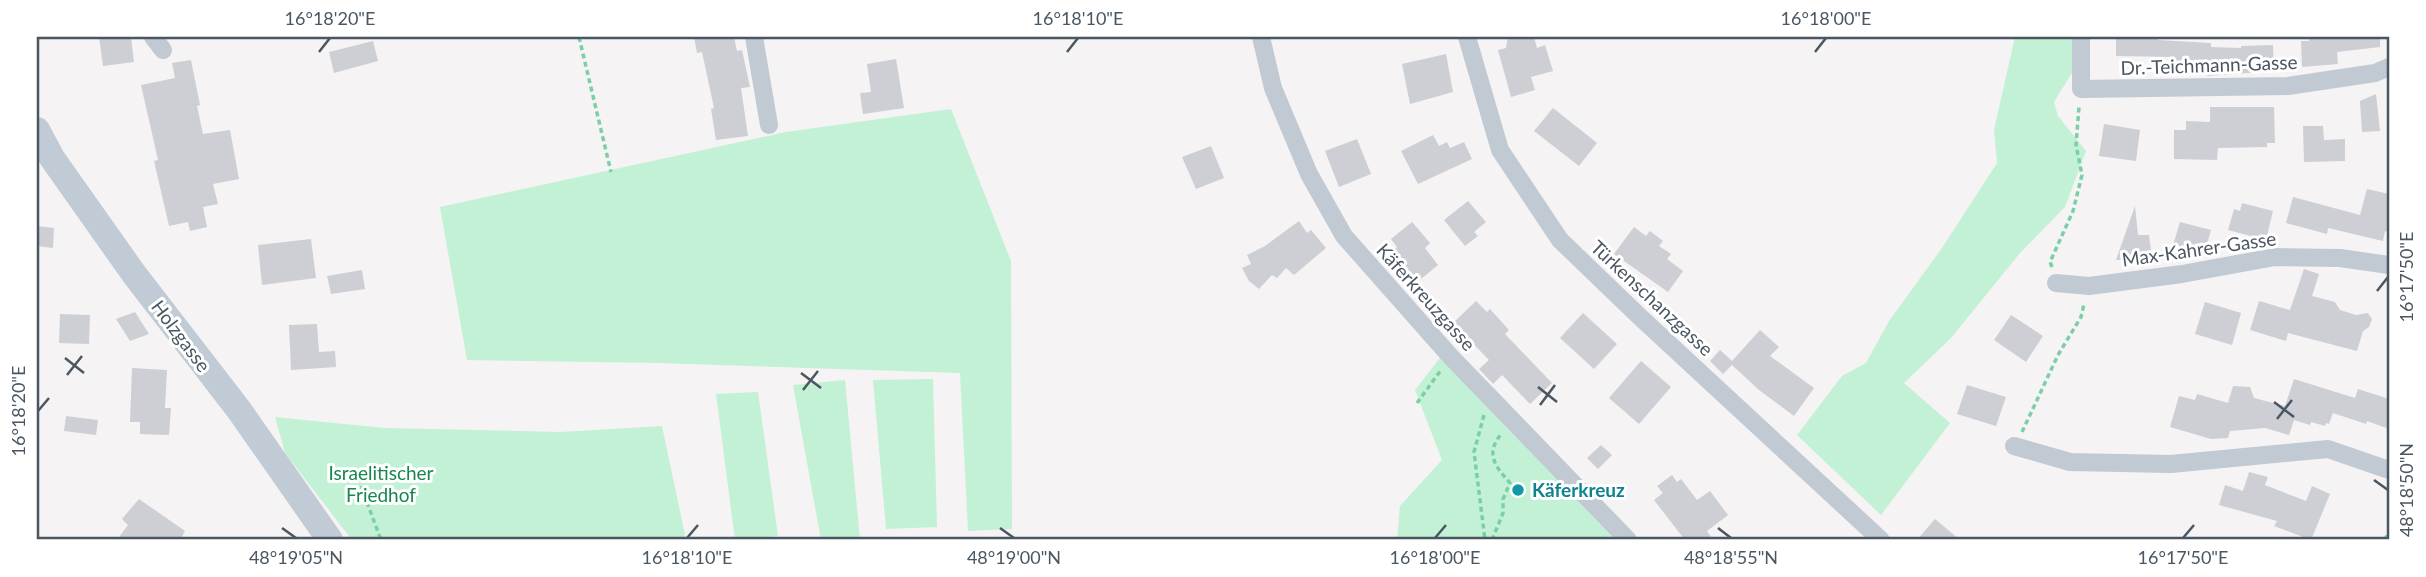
<svg xmlns="http://www.w3.org/2000/svg" width="2426" height="577" viewBox="0 0 2426 577" font-family="Lato,sans-serif">
  <rect width="100%" height="100%" fill="#f5f3f3"/>
  <g fill="#c3f1d5">
    <path d="M2015 37H2080L2081 58 2054 102 2058 116 2086 151 2065 207 2020 253 1951 338 1904 383 1950 423 1881 515 1797 435 1842 376 1866 363 1889 321 1942 248 1997 163 1994 130Z"/>
    <path d="M951 109 1011 261 1012 529 968 531 960 373 658 363 467 360 440 207 786 132Z"/>
    <path d="M1440 358 1615 540H1397L1400 506 1442 460 1415 390Z"/>
    <path d="M933 379 937 527 886 529 873 380Z"/>
    <path d="M845 380 860 540H821L793 385Z"/>
    <path d="M758 392 778 536 735 540 716 394Z"/>
    <path d="M275 417 384 428 561 432 662 426 686 540H352L285 453Z"/>
  </g>
  <g fill="#cdcfd5">
    <path d="M99 37H131L134 62 103 66Z"/>
    <path d="M694 37H734L737 51 742 50 750 87 741 88 748 136 716 140 711 109 714 108 702 52 697 53Z"/>
    <path d="M1508 37H1534L1537 48 1545 45 1553 71 1531 77 1535 90 1511 97 1498 50 1506 48Z"/>
    <path d="M2116 37H2158V40L2211 43V47L2241 48V46L2273 45 2274 71 2207 76 2206 69H2174V57L2116 56Z"/>
    <path d="M2309 37H2380V47L2337 52 2338 64 2302 67 2301 41H2309Z"/>
    <path d="M373 41 378 61 334 73 329 52Z"/>
    <path d="M1446 54 1453 92 1410 104 1402 64Z"/>
    <path d="M896 59 904 108 863 114 860 93 871 92 867 64Z"/>
    <path d="M191 60 200 105 197 106 203 134 230 130 239 179 213 184 218 204 203 207 207 227 190 231 188 222 169 226 154 161 158 160 141 85 175 78 172 63Z"/>
    <path d="M2376 94 2380 131 2362 132 2360 101Z"/>
    <path d="M2210 107H2274L2275 143H2267V147L2218 148 2217 160 2174 159V130H2186V121L2210 122Z"/>
    <path d="M1553 108 1597 143 1579 166 1534 131Z"/>
    <path d="M2104 124 2140 130 2136 161 2099 156Z"/>
    <path d="M2303 126H2323L2324 140 2345 139V161L2304 162Z"/>
    <path d="M1433 135 1439 146 1447 142 1450 148 1464 142 1472 159 1418 184 1401 151Z"/>
    <path d="M1357 139 1371 174 1339 187 1325 151Z"/>
    <path d="M1211 146 1224 178 1196 189 1182 157Z"/>
    <path d="M2367 189 2389 194V232L2385 231 2383 241 2328 228 2327 234 2286 223 2293 197 2360 215Z"/>
    <path d="M1468 201 1486 222 1474 232 1478 236 1465 246 1444 220Z"/>
    <path d="M2242 203 2273 211 2266 240 2228 230 2234 209 2240 211Z"/>
    <path d="M2135 206 2138 235H2149L2152 258 2116 260Z"/>
    <path d="M1299 221 1307 233 1311 230 1326 248 1294 275 1286 268 1277 278 1272 275 1259 289 1249 281 1242 268 1251 264 1247 255 1265 246Z"/>
    <path d="M1412 222 1430 243 1425 248 1438 265 1416 283 1390 253 1397 247 1391 239Z"/>
    <path d="M2180 222 2211 230 2206 248 2170 255Z"/>
    <path d="M37 226 54 228 53 248 37 246Z"/>
    <path d="M1634 227 1646 236 1650 231 1663 241 1659 246 1671 254 1667 259 1683 271 1668 292 1614 254Z"/>
    <path d="M311 239 316 278 262 285 258 245Z"/>
    <path d="M2304 269 2319 274 2312 296 2335 302 2340 310 2356 315 2368 313 2372 319 2369 327 2363 331 2357 351 2288 333 2286 341 2250 330 2259 301 2290 310Z"/>
    <path d="M362 270 365 289 331 294 327 276Z"/>
    <path d="M1476 301 1487 312 1490 309 1509 330 1505 334 1552 383 1530 404 1502 375 1493 384 1479 369 1489 360 1453 323Z"/>
    <path d="M2205 302 2241 313 2232 345 2195 334Z"/>
    <path d="M135 312 149 334 130 341 116 319Z"/>
    <path d="M1583 313 1617 344 1594 369 1560 338Z"/>
    <path d="M60 314 90 315 89 344 59 343Z"/>
    <path d="M2011 315 2043 336 2026 362 1994 340Z"/>
    <path d="M317 324 319 352 335 351 336 367 291 370 289 325Z"/>
    <path d="M1760 330 1779 347 1770 356 1814 388 1794 416 1759 390 1732 365 1723 374 1710 361 1720 350 1732 361Z"/>
    <path d="M1641 361 1671 387 1639 424 1609 398Z"/>
    <path d="M132 368 167 370 165 408H171L169 435 140 434V422H130Z"/>
    <path d="M2294 379 2355 398 2358 389 2389 399V429L2367 421 2366 424 2333 413 2329 424 2326 423 2325 426 2311 422 2310 425 2294 420 2289 435 2265 428 2230 431 2228 438 2211 439 2170 427 2179 396 2195 400 2197 394 2228 403 2233 386 2250 387 2254 398 2285 406Z"/>
    <path d="M1967 385 2006 397 1996 426 1957 414Z"/>
    <path d="M66 416 98 420 96 435 64 431Z"/>
    <path d="M1601 445 1612 455 1598 469 1587 458Z"/>
    <path d="M2249 472 2268 477 2265 485 2306 501 2312 486 2330 494 2311 540 2274 526 2277 521 2219 505 2225 485 2243 491Z"/>
    <path d="M1672 475 1677 482 1681 479 1697 500 1710 491 1728 515 1707 531 1713 540H1685L1654 500 1663 493 1657 486Z"/>
    <path d="M139 499 185 531 180 540H117L128 525 122 519Z"/>
    <path d="M1935 519 1960 540H1917Z"/>
  </g>
  <g fill="none" stroke-linecap="round" stroke-linejoin="round">
    <g stroke="#7ad0a6" stroke-width="3.5" stroke-dasharray="5 3.5" stroke-linecap="butt">
      <path d="M579 37 611 172"/>
      <path d="M2052 267 2050 262 2073 211 2082 175 2076 145 2079 107"/>
      <path d="M1417 403 1441 370"/>
      <path d="M1484 415 1474 452 1485 540"/>
      <path d="M2022 432 2058 355 2081 317 2084 304"/>
      <path d="M361 469 362 489 381 540"/>
      <path d="M1492 540 1503 513V499L1510 483C1494 465 1485 453 1502 433"/>
      <path d="M2385 540 2389 531"/>
    </g>
    <g stroke="#c1cad2" stroke-width="18">
      <path d="M153 37 163 50"/>
      <path d="M754 37 769 125"/>
      <path d="M1261 37 1273 88 1309 174 1344 236 1451 357 1628 540"/>
      <path d="M1467 37 1500 150 1560 240 1640 317 1881 540"/>
      <path d="M2081 37V89L2288 86 2375 73 2389 67"/>
      <path d="M2056 283 2089 286 2182 274 2275 257 2340 258 2389 265"/>
      <path d="M2014 446 2070 462 2171 464 2328 449 2389 470"/>
    </g>
    <path stroke="#c1cbd6" stroke-width="26" d="M37 130 52 158 134 274 239 410 330 540"/>
  </g>
  <path fill="none" stroke="#4a5661" stroke-width="2.5" d="M319 52 330 38M1067 52 1078 38M1815 52 1826 38M2377 291 2388 277M65 358 84 373M801 373 821 388M67 375 82 356M1538 387 1557 402M803 390 818 371M2274 402 2294 417M1540 405 1555 385M38 411 49 398M2277 419 2292 400M2374 480 2388 490M282 528 296 538M1000 528 1014 538M1718 528 1731 538M687 538 698 525M1435 538 1446 525M2183 538 2194 525"/>
  <circle fill="#0f9aa8" stroke="#fff" stroke-width="2.5" cx="1518" cy="490" r="7"/>
  <g text-anchor="middle" stroke-width="6" stroke-linejoin="round" paint-order="stroke">
    <g font-size="19" fill="#4a5661" stroke="#fff">
      <text transform="translate(2209 65) rotate(-2)" y="7">Dr.-Teichmann-Gasse</text>
      <text transform="translate(2199 249) rotate(-8)" y="7">Max-Kahrer-Gasse</text>
      <text transform="translate(1426 297) rotate(48)" y="7">Käferkreuzgasse</text>
      <text transform="translate(1652 298) rotate(43)" y="7">Türkenschanzgasse</text>
      <text transform="translate(181 336) rotate(53)" y="7">Holzgasse</text>
    </g>
    <g font-size="19" fill="#17864f" stroke="#fff">
      <text x="381" y="480">Israelitischer<tspan x="381" dy="22">Friedhof</tspan></text>
    </g>
    <g font-size="19" font-weight="bold" fill="#0d838f" stroke="#fff" text-anchor="start">
      <text x="1532" y="497">Käferkreuz</text>
    </g>
  </g>
  <rect width="2426" height="577" fill="none" stroke="#ffffff" stroke-width="77"/>
  <rect x="38" y="38" width="2350" height="500" fill="none" stroke="#4a5661" stroke-width="2.5"/>
  <g font-size="18" text-anchor="middle" fill="#4a5661">
    <text x="330" y="25">16°18'20"E</text>
    <text x="1078" y="25">16°18'10"E</text>
    <text x="1826" y="25">16°18'00"E</text>
    <text transform="translate(2407 277) rotate(-90)" y="6">16°17'50"E</text>
    <text transform="translate(19 411) rotate(-90)" y="6">16°18'20"E</text>
    <text transform="translate(2407 490) rotate(-90)" y="6">48°18'50"N</text>
    <text x="296" y="564">48°19'05"N</text>
    <text x="687" y="564">16°18'10"E</text>
    <text x="1014" y="564">48°19'00"N</text>
    <text x="1435" y="564">16°18'00"E</text>
    <text x="1731" y="564">48°18'55"N</text>
    <text x="2183" y="564">16°17'50"E</text>
  </g>
</svg>
